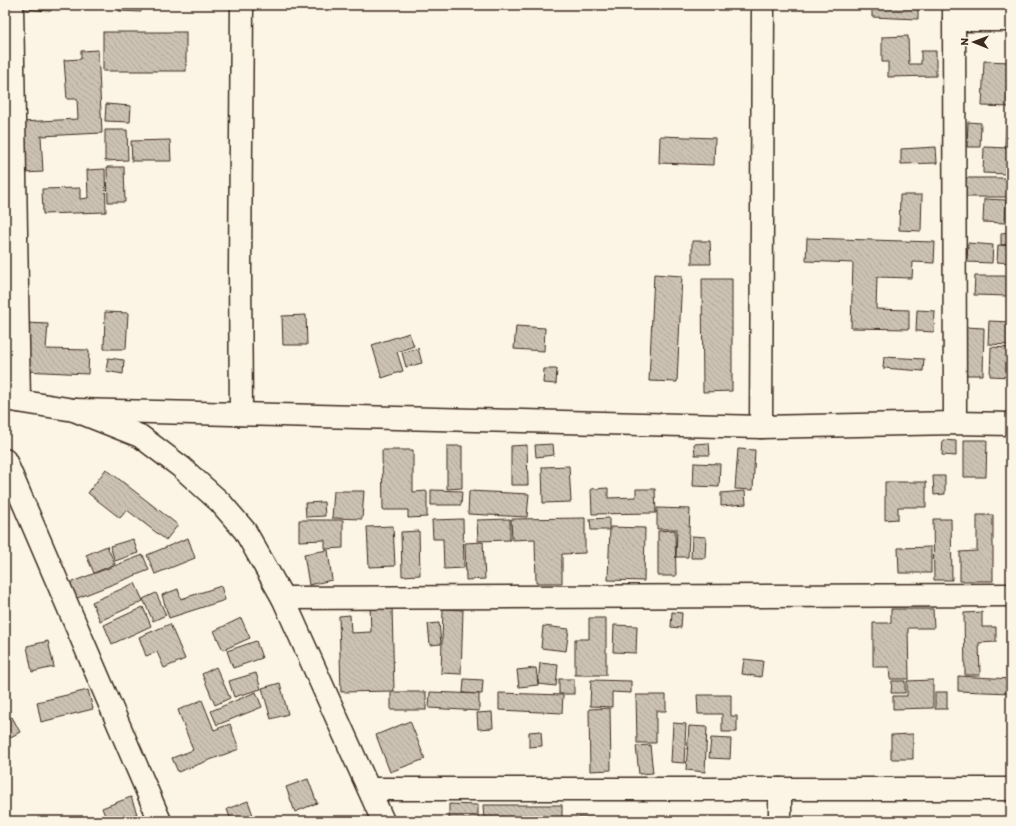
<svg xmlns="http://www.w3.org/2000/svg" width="1016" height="826" viewBox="0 0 1016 826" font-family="Itim,sans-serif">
  <defs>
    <pattern id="building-back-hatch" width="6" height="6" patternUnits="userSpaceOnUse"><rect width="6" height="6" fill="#ccc2b3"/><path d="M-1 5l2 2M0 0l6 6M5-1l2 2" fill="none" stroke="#b0a79a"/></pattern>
  </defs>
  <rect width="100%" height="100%" fill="#fcf5e5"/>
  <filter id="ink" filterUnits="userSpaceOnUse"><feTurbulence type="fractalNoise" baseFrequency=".025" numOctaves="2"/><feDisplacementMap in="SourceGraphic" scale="8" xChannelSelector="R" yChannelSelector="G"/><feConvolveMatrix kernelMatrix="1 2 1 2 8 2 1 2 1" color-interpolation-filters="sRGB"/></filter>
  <g filter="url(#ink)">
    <g fill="url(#building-back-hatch)" stroke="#3b2a1e">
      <path d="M20 5H51V11L20 9Z"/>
      <path d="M119 5H141V12L119 11Z"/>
      <path d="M872 5H918V19L872 17Z"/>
      <path d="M993 5H1011V9L993 8Z"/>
      <rect x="103" y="32" width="83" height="39"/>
      <path d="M908 36 909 64H921V51H936V76L888 77V62H882V37Z"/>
      <path d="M98 50 102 133 41 136 43 172 24 173 21 122 78 119 77 99H67L64 60 81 59V51Z"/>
      <path d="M984 61 1011 62V107L982 106Z"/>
      <path d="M106 104 131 106 130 122 105 121Z"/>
      <path d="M968 122 981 123 980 147H967Z"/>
      <path d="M1006 124H1011V147H1005Z"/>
      <path d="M105 130H127L128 160 105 161Z"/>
      <path d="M660 136 715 138 714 165 659 163Z"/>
      <path d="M170 140 171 161H132L131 141Z"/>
      <path d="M936 147 937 163 901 164V149Z"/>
      <path d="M984 147 1008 148 1006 174 983 173Z"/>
      <path d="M107 167H124L125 202H108Z"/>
      <path d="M105 169 106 212 43 214 42 189 80 188V199L88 198 87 170Z"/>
      <rect x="965" y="178" width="46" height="19"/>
      <path d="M900 195H922L921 231 899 230Z"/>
      <path d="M984 199 1006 200 1005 223 983 222Z"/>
      <path d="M1011 232V244L1001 245V233Z"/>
      <path d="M807 238 935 242 934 263 913 262 912 278 877 277 876 309 909 310V329L851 328 853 263 806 261Z"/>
      <path d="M692 241H710L711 264H692Z"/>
      <path d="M968 243 993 245 992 263 967 262Z"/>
      <path d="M998 245 1011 246V263L997 262Z"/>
      <path d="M654 274 682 276 677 382 649 381Z"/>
      <path d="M975 276H1008V296L974 295Z"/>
      <path d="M702 279H732V391L703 392Z"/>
      <path d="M917 310 935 311 934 332 916 331Z"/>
      <path d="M105 312 128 313 126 349H104Z"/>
      <path d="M306 315 307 345H283L282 316Z"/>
      <path d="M989 321 1011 322V345L988 344Z"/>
      <path d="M25 323 48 324 46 349 89 350 88 374 23 371Z"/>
      <path d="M516 326 545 328 544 351 514 349Z"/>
      <path d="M965 327 984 328 983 375H964Z"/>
      <path d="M409 333 414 346 397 352 403 371 382 378 372 345Z"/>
      <path d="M991 347 1011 348V377L990 376Z"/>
      <path d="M418 348 422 363 406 367 402 353Z"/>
      <path d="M884 357 924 359 923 371 883 368Z"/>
      <path d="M108 358 124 360 123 374 106 371Z"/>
      <path d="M544 369H557L556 384 543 383Z"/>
      <path d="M943 440 956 441V456L942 455Z"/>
      <path d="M964 440H987L986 477H964Z"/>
      <path d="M709 443 710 455H695L694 444Z"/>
      <path d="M553 444 554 455 536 457 535 445Z"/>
      <path d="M527 445 528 485H511V446Z"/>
      <path d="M447 446H462V488L447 489Z"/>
      <path d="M738 449 755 450 753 490 735 489Z"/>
      <path d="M382 450H413V492L427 491V517L408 518V510H383Z"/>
      <path d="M694 463 720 464 719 487 693 486Z"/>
      <path d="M569 466 571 502 543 503 542 467Z"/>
      <path d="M106 469 178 525 166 540 127 510 120 518 88 493Z"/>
      <path d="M933 476H945V494L934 495Z"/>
      <path d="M885 482H926V507H898V519L885 520Z"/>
      <path d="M608 488V498L636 497V489H655L656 513 592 514 591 489Z"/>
      <path d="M431 490 462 491 461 505H431Z"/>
      <path d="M334 491H364L362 519 332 518Z"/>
      <path d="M469 491 529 494 527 517 468 514Z"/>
      <path d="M745 491 746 504 721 506V493Z"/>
      <path d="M324 502 325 516 306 517 305 503Z"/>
      <path d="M5 503 9 533 5 534Z"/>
      <path d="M657 508 690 509 688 557H676L677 529H657Z"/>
      <path d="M977 515H993V581H960V552L977 551Z"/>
      <path d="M585 518V553L562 554V583H536L535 539 512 540 511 519Z"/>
      <path d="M609 518V530H591L590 519Z"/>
      <path d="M463 519 464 568 444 569 443 539H433L432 520Z"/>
      <path d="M510 519V540L478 541 477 520Z"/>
      <path d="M933 519H951L952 580H934Z"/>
      <path d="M299 520H343V548L325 549V540L299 541Z"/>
      <path d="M393 526 395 566 369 567 367 527Z"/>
      <path d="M610 527 645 528 644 581 608 580Z"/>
      <path d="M675 530 676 576H658V531Z"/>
      <path d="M419 531 420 575 402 576 401 532Z"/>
      <path d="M692 536 706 537 705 558H691Z"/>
      <path d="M188 538 195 558 155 574 147 555Z"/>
      <path d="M133 539 138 553 115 561 110 546Z"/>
      <path d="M483 542 485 579 466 580 465 543Z"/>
      <path d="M107 546 115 564 94 573 86 555Z"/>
      <path d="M931 547V573H899L898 548Z"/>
      <path d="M328 550 332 580 309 585 304 554Z"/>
      <path d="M143 555 149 570 75 599 69 583Z"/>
      <path d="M135 583 143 601 100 621 92 602Z"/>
      <path d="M221 586 225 600 169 618 162 595 178 589 181 599Z"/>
      <path d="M156 593 166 615 153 621 143 599Z"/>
      <path d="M392 606 394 691 341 692 339 616 350 615 351 633 371 632 370 607Z"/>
      <path d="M143 607 151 626 112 644 104 625Z"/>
      <path d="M443 609 463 610 461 674 441 673Z"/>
      <path d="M891 609H933L934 628H908L909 679H890L889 667H873V623H891Z"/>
      <path d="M672 612 682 613 681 628 671 627Z"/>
      <path d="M982 612V627H996V642L979 643 980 675H965L964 613Z"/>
      <path d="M241 618 250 638 223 650 214 631Z"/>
      <path d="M589 618H606V675H575V639H589Z"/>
      <path d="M439 623 441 644 430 645 428 624Z"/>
      <path d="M170 624 185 659 164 668 157 652 146 656 139 637Z"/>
      <path d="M614 625 637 626 636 653 613 652Z"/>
      <path d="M543 626 569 629 566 651 541 648Z"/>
      <path d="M48 641 54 667 32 672 27 646Z"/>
      <path d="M256 641 262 658 233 668 227 651Z"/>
      <path d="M744 659 763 661 761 677 742 674Z"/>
      <path d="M540 663 558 665 556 686 538 684Z"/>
      <path d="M216 667 230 698 215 705 202 674Z"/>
      <path d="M536 668 538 685 519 687 517 670Z"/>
      <path d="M256 673 261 689 234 697 229 681Z"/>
      <path d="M958 676 1011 679V693L958 691Z"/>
      <path d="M464 679 483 680 482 694 463 693Z"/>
      <rect x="559" y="679" width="15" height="15"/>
      <path d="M591 680 631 681V693L612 692V707L590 706Z"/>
      <path d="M933 680V708L893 709V696H907V681Z"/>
      <path d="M892 681H905V693H891Z"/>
      <path d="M280 683 288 714 271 719 262 688Z"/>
      <path d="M88 690 93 709 41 722 37 702Z"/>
      <path d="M256 692 262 707 217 725 211 711Z"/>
      <rect x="391" y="692" width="35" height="18"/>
      <path d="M430 692 479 694V711L429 708Z"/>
      <rect x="935" y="692" width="12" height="17"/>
      <path d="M499 693 563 695 562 713 499 710Z"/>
      <path d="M636 695H666V711H656V743H637Z"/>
      <path d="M697 695H731V716H737V732H722V714H698Z"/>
      <path d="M202 700 214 730 230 724 239 749 178 772 172 758 193 750 178 710Z"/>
      <path d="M610 708 611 770 590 771 589 709Z"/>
      <path d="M492 712 493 728 478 729 477 713Z"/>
      <path d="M12 717 20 732 5 740V721Z"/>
      <path d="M410 721 425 759 390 772 376 735Z"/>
      <path d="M673 723 686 724 684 763 671 762Z"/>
      <path d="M689 726 707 727 705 772 686 770Z"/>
      <path d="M541 731 542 746 529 747V732Z"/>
      <path d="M913 734V759H891V735Z"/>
      <path d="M711 738 731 739 730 759 709 758Z"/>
      <path d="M650 745 653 773 639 774 636 746Z"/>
      <path d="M308 779 317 803 295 812 286 787Z"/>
      <path d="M131 797 137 814 118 821H107L102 808Z"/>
      <path d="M248 801 255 821H231L227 809Z"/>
      <path d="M449 804 478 805V820H449Z"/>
      <path d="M483 805H562V821H484Z"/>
      <path d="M579 817 658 820 579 821Z"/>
      <path d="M736 819V821H689V820Z"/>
    </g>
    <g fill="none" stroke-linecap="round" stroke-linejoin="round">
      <defs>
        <g id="minor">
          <path d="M12 5 19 401"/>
          <path d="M954 5 955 423"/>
          <path d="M954 20H1011"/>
          <path d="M5 399 74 410 140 436 181 467 220 502 245 531 283 598 383 821"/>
          <path d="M74 410 761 427 955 423 1011 424"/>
          <path d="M241 414 240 270 242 5"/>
          <path d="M761 427 763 5"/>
          <path d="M5 460 160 821"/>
          <path d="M283 598 1011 595"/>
          <path d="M369 789H1011"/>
          <path d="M780 789V821"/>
        </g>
      </defs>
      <use href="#minor" stroke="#3b2a1e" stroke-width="25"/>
      <use href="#minor" stroke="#fcf5e5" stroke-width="22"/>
    </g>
  </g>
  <rect width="1016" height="826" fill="none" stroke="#fcf5e5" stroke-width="20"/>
  <rect x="10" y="10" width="996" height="806" fill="none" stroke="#3b2a1e" stroke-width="1.5" filter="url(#ink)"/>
  <g transform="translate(974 42) rotate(271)" stroke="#fcf5e5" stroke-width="3" paint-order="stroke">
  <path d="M0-3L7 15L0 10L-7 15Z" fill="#3b2a1e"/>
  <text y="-6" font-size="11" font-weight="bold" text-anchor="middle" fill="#3b2a1e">N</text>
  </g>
</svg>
